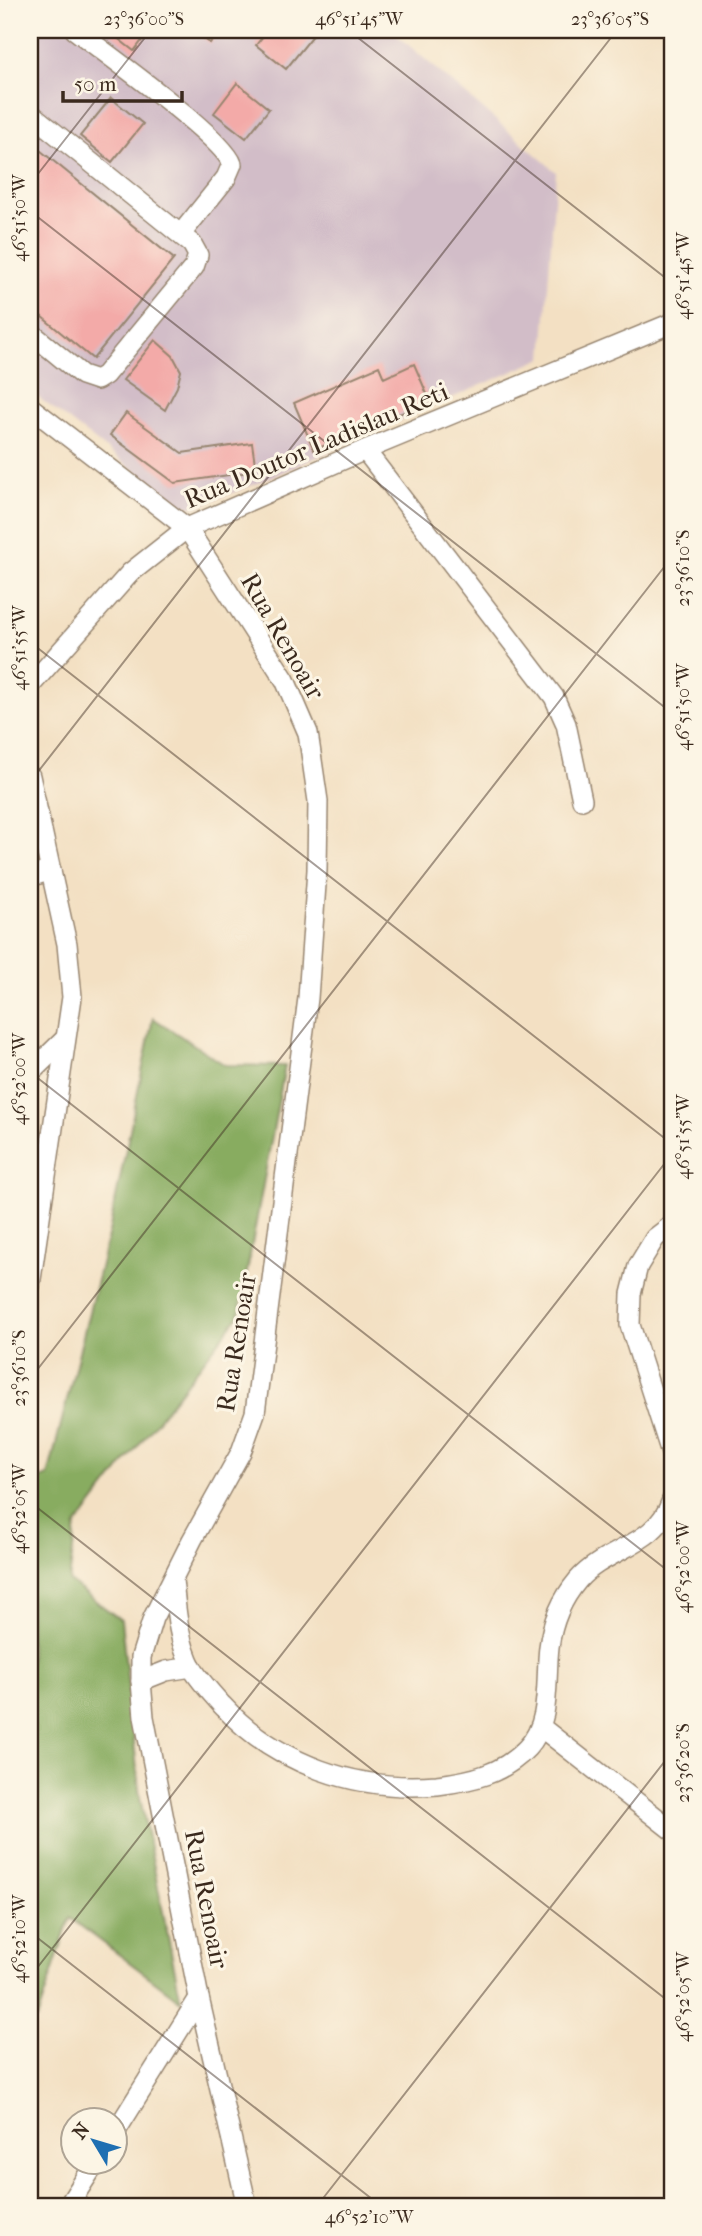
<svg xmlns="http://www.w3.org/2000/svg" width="702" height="2236" viewBox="0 0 702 2236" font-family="'IM FELL French Canon',serif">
  <rect width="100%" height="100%" fill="#fcf5e5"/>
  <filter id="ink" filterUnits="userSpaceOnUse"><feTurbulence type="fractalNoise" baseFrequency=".0143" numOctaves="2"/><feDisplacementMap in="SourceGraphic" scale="14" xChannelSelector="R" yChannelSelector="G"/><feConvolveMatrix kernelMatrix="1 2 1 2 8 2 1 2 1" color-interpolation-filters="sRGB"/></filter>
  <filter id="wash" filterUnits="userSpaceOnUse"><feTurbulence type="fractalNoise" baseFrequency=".00686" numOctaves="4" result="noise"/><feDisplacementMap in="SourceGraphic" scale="28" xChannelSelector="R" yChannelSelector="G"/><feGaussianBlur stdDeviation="1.57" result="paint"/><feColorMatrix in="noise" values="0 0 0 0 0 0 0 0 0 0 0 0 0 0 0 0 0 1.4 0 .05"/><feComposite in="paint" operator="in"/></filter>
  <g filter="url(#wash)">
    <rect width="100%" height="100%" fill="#f3e0c3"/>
    <path fill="#d2bdc8" d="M30 30H391L556 172 543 358 255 484 199 506H181L30 391Z"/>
    <path fill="#88ac61" stroke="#626b40" stroke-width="2" d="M153 1018 225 1065 285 1066 239 1315 76 1526 69 1581 121 1620 140 1798 181 2001 70 1918 37 2019 30 2017V1807L37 1794 30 1786V1483L48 1476 109 1232Z"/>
    <g id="blocks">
      <g fill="#f3aaa8">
        <path d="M107 30H150L134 51Z"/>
        <path d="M192 30H220L210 43Z"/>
        <path d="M268 30H312L315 33 286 69 256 45Z"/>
        <path d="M237 83 269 109 246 138 214 113Z"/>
        <path d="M111 98 143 124 112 162 80 136Z"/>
        <path d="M30 142 174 259 93 359 30 307Z"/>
        <path d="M155 340 173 356 181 371 177 387 165 410 123 380Z"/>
        <path d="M414 364 430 401 314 450 294 403 379 366 384 378Z"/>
        <path d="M126 413 182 453 252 443 256 471 175 483 110 435Z"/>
      </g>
    </g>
  </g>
  <g filter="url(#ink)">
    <use href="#blocks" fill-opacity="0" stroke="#978570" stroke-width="2"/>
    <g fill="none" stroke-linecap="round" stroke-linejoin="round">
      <defs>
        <g id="minor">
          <path d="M75 30C104 52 224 138 232 164L226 178 181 234"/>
          <path d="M30 113 192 244 198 255 194 267 105 375 97 380 82 375 30 332"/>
          <path d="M30 407 187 528 285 680 308 733 318 801 317 870 308 998 255 1413 241 1452 192 1540 153 1618 141 1657V1681L144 1717 199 1998 247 2206"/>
          <path d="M365 450 554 697 566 724 582 800"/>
          <path d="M30 686 130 573 187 528 365 450 672 323"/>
          <path d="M30 776 67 944 72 997 30 1286"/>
          <path d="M30 877 51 870"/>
          <path d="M30 1073 65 1039"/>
          <path d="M672 1225 655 1238 638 1266 631 1294 630 1325 672 1456"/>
          <path d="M173 1580C176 1609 178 1641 192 1668 200 1681 212 1694 222 1705 276 1764 357 1792 437 1785 471 1781 503 1774 527 1748 552 1722 545 1681 549 1647 552 1623 562 1599 578 1580 607 1547 656 1547 672 1500"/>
          <path d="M141 1681 166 1671 192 1667"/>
          <path d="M542 1728 672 1830"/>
          <path d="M116 2131 199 1998"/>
          <path d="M68 2206 96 2162"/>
        </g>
      </defs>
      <use href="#minor" stroke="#978570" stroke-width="22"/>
      <use href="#minor" stroke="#fff" stroke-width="19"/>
    </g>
  </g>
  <path fill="none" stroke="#3b2a1e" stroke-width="2" stroke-opacity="0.45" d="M348 30 672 283M30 184 151 30M30 211 672 713M30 642 672 1144M30 782 617 30M30 1072 672 1574M30 1379 672 557M30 1502 672 2004M30 1932 381 2206M30 1977 672 1154M317 2206 672 1752"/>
  <g text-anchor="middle" stroke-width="6" stroke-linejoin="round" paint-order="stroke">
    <g font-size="26" fill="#3b2a1e" stroke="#fcf5e5">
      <text transform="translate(316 445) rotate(-23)" y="9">Rua Doutor Ladislau Reti</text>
      <text transform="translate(283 636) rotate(60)" y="9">Rua Renoair</text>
      <text transform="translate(236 1342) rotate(-81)" y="9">Rua Renoair</text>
      <text transform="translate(207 1899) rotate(79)" y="9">Rua Renoair</text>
    </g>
  </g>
  <rect width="702" height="2236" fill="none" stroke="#fcf5e5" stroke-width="77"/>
  <g transform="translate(94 2141) rotate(308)"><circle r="33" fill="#fcf5e5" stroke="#afa495" stroke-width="2"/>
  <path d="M0-5L12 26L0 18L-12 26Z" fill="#1f6fb2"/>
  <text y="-10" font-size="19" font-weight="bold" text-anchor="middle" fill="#3b2a1e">N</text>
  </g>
  <path d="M63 91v10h119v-10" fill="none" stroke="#3b2a1e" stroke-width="3.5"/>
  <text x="74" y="91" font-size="21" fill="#3b2a1e" stroke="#fcf5e5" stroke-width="5" paint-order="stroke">50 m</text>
  <rect x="38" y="38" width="626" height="2160" fill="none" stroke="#3b2a1e" stroke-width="2.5"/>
  <g font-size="18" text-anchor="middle" fill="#3b2a1e">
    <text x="144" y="25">23°36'00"S</text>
    <text x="359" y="25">46°51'45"W</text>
    <text x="610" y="25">23°36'05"S</text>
    <text transform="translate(19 218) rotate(-90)" y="6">46°51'50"W</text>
    <text transform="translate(683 276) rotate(-90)" y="6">46°51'45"W</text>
    <text transform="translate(683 568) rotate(-90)" y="6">23°36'10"S</text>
    <text transform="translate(19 648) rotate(-90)" y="6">46°51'55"W</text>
    <text transform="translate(683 707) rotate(-90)" y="6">46°51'50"W</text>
    <text transform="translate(19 1079) rotate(-90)" y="6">46°52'00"W</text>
    <text transform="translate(683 1137) rotate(-90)" y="6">46°51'55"W</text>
    <text transform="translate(19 1368) rotate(-90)" y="6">23°36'10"S</text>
    <text transform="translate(19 1509) rotate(-90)" y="6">46°52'05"W</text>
    <text transform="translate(683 1567) rotate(-90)" y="6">46°52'00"W</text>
    <text transform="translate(683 1763) rotate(-90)" y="6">23°36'20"S</text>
    <text transform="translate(19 1939) rotate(-90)" y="6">46°52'10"W</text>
    <text transform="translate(683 1997) rotate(-90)" y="6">46°52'05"W</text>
    <text x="369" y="2223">46°52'10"W</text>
  </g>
</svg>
